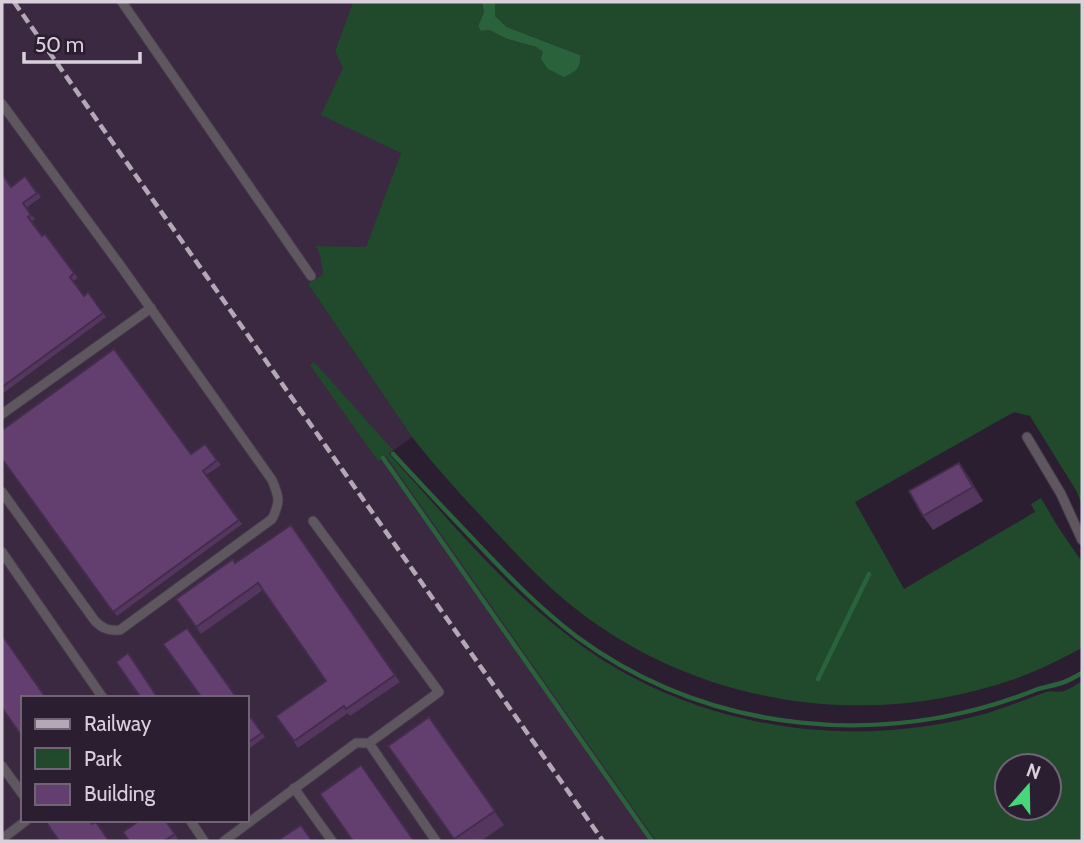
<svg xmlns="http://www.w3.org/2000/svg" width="1084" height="843" viewBox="0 0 1084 843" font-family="Cabin,sans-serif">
  <rect width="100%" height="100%" fill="#2c1e31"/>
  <path fill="#3a2940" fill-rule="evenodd" d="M2 2H353L335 51 401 153 366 248 317 246 320 255 323 274 308 284 412 437 386 456 656 841H2ZM23 698H247V820H23Z"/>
  <g fill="#214a2d" fill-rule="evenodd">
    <path d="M353 2H482L484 12 478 26 481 31 489 30 507 39 536 47 543 52 580 55 507 27 495 16V2H1082V506L1077 492 1030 416 1014 412 855 502 904 589 1035 512 1031 504 1041 498 1058 527 1082 562V648C1062 658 1042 669 1020 677 875 730 709 708 585 616 551 591 522 560 493 529 465 499 437 469 412 437L308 284 323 274 320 255 316 246 366 247 401 153 321 115 343 68 335 51Z"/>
    <path d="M314 362 393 450 389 454C447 517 502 586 571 638 689 728 847 753 988 713 1007 707 1025 700 1043 693 1050 690 1057 693 1064 691 1070 689 1077 684 1082 681V841H656L386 456 378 461 310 365ZM1049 766V808H1007V766Z"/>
  </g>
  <path fill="#29623b" d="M482 2H495V16L507 27 580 55C581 69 576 71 564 77L548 69 541 59 543 52 536 47 507 39 489 30 481 31 478 26 484 12Z"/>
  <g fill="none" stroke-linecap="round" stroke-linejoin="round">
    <g stroke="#29623b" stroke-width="4.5">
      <path d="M393 454C419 482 446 511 473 539 506 574 539 608 577 637 711 735 886 750 1038 689 1045 687 1051 686 1058 684 1067 682 1075 677 1082 673"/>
      <path d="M383 458 652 841"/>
      <path d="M818 679 869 574"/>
    </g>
    <defs>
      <g id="lane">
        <path d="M122 2 311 276"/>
        <path d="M2 104 120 265 272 480C279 497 281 501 272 519L120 630C109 631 103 629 95 621L2 492"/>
        <path d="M2 414 151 308"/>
        <path d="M1027 437 1061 494 1082 540"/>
        <path d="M2 552 103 698"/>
        <path d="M369 743 436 841"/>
        <path d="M2 766 23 795"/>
        <path d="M294 788 332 841"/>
        <path d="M190 820 204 841"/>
        <path d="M2 839 27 820"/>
        <path d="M224 841 356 743H369L439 692 313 521"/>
      </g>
    </defs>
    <use href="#lane" stroke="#483a4c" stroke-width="11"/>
    <use href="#lane" stroke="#5e5760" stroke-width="9"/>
    <path stroke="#b2a8b6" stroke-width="4.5" stroke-dasharray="10 5" stroke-linecap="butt" d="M14 2 603 841"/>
  </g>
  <g fill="#55365f">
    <path d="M2 174 11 187 25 176 41 197 26 208 35 219 32 221 42 236 45 234 78 278 73 281 84 296 88 292 106 317 2 394Z"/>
    <path d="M205 444 221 465 206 475 242 524 117 616 2 459 191 454Z"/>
    <path d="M969 477 983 501 933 530 923 516Z"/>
    <path d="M291 525 400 682 350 716 348 713 298 748 276 716 326 681 263 590 201 634 176 599 235 563Z"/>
    <path d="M247 712 265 737 247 750Z"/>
    <path d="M429 717 504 825 481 841H455L388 746Z"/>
    <path d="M165 820 178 839 174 841H129L154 822Z"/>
  </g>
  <path fill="#452c4e" d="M959 463 969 477 983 501 973 487Z"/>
  <g fill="#633f6f" stroke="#452c4e" stroke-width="2">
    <path d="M2 174 11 187 25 176 37 193 23 203 31 215 28 217 42 236 45 234 74 273 70 277 84 296 88 292 103 313 2 387Z"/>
    <path d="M114 349 191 454 205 444 217 460 203 471 239 520 113 612 2 459V430Z"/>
    <path d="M959 463 973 487 923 516 909 491Z"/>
    <path d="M291 525 395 675 346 709 344 706 294 741 276 716 326 681 258 583 196 627 176 599 233 559 235 563Z"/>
    <path d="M187 628 237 698H202L163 644Z"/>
    <path d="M2 635 46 698H23V738L2 708Z"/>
    <path d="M128 653 158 698H141L116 662Z"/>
    <path d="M247 712 262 733 247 743Z"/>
    <path d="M429 717 495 811 454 839 388 746Z"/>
    <path d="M361 765 414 841H353L320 794Z"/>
    <path d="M49 820H89L92 824 96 822 109 841H59L46 822Z"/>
    <path d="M140 820H152L154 822 157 820H165L175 834 164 841H129L123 832Z"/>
    <path d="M301 825 312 841H277Z"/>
  </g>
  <rect width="1084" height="843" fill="none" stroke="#d9d0dc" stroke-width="7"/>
  <rect x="21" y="696" width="228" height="126" fill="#2c1e31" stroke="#716575" stroke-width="2"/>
  <rect x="35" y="719" width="35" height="10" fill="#b2a8b6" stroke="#716575" stroke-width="2"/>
  <text x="84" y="731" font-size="21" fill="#d9d0dc">Railway</text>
  <rect x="35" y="748" width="35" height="21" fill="#214a2d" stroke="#716575" stroke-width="2"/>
  <text x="84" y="766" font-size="21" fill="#d9d0dc">Park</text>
  <rect x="35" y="784" width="35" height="21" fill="#633f6f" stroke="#716575" stroke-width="2"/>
  <text x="84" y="801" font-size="21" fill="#d9d0dc">Building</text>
  <g transform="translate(1028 787) rotate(20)"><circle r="33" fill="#2c1e31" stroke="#716575" stroke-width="2"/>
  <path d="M0-5L12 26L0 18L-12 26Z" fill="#45d77a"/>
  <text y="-10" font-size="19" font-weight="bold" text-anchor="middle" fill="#d9d0dc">N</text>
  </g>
  <path d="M24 52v10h116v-10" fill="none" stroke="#d9d0dc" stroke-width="3.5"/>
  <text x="35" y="52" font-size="21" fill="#d9d0dc" stroke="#2c1e31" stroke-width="5" paint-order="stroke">50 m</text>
</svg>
